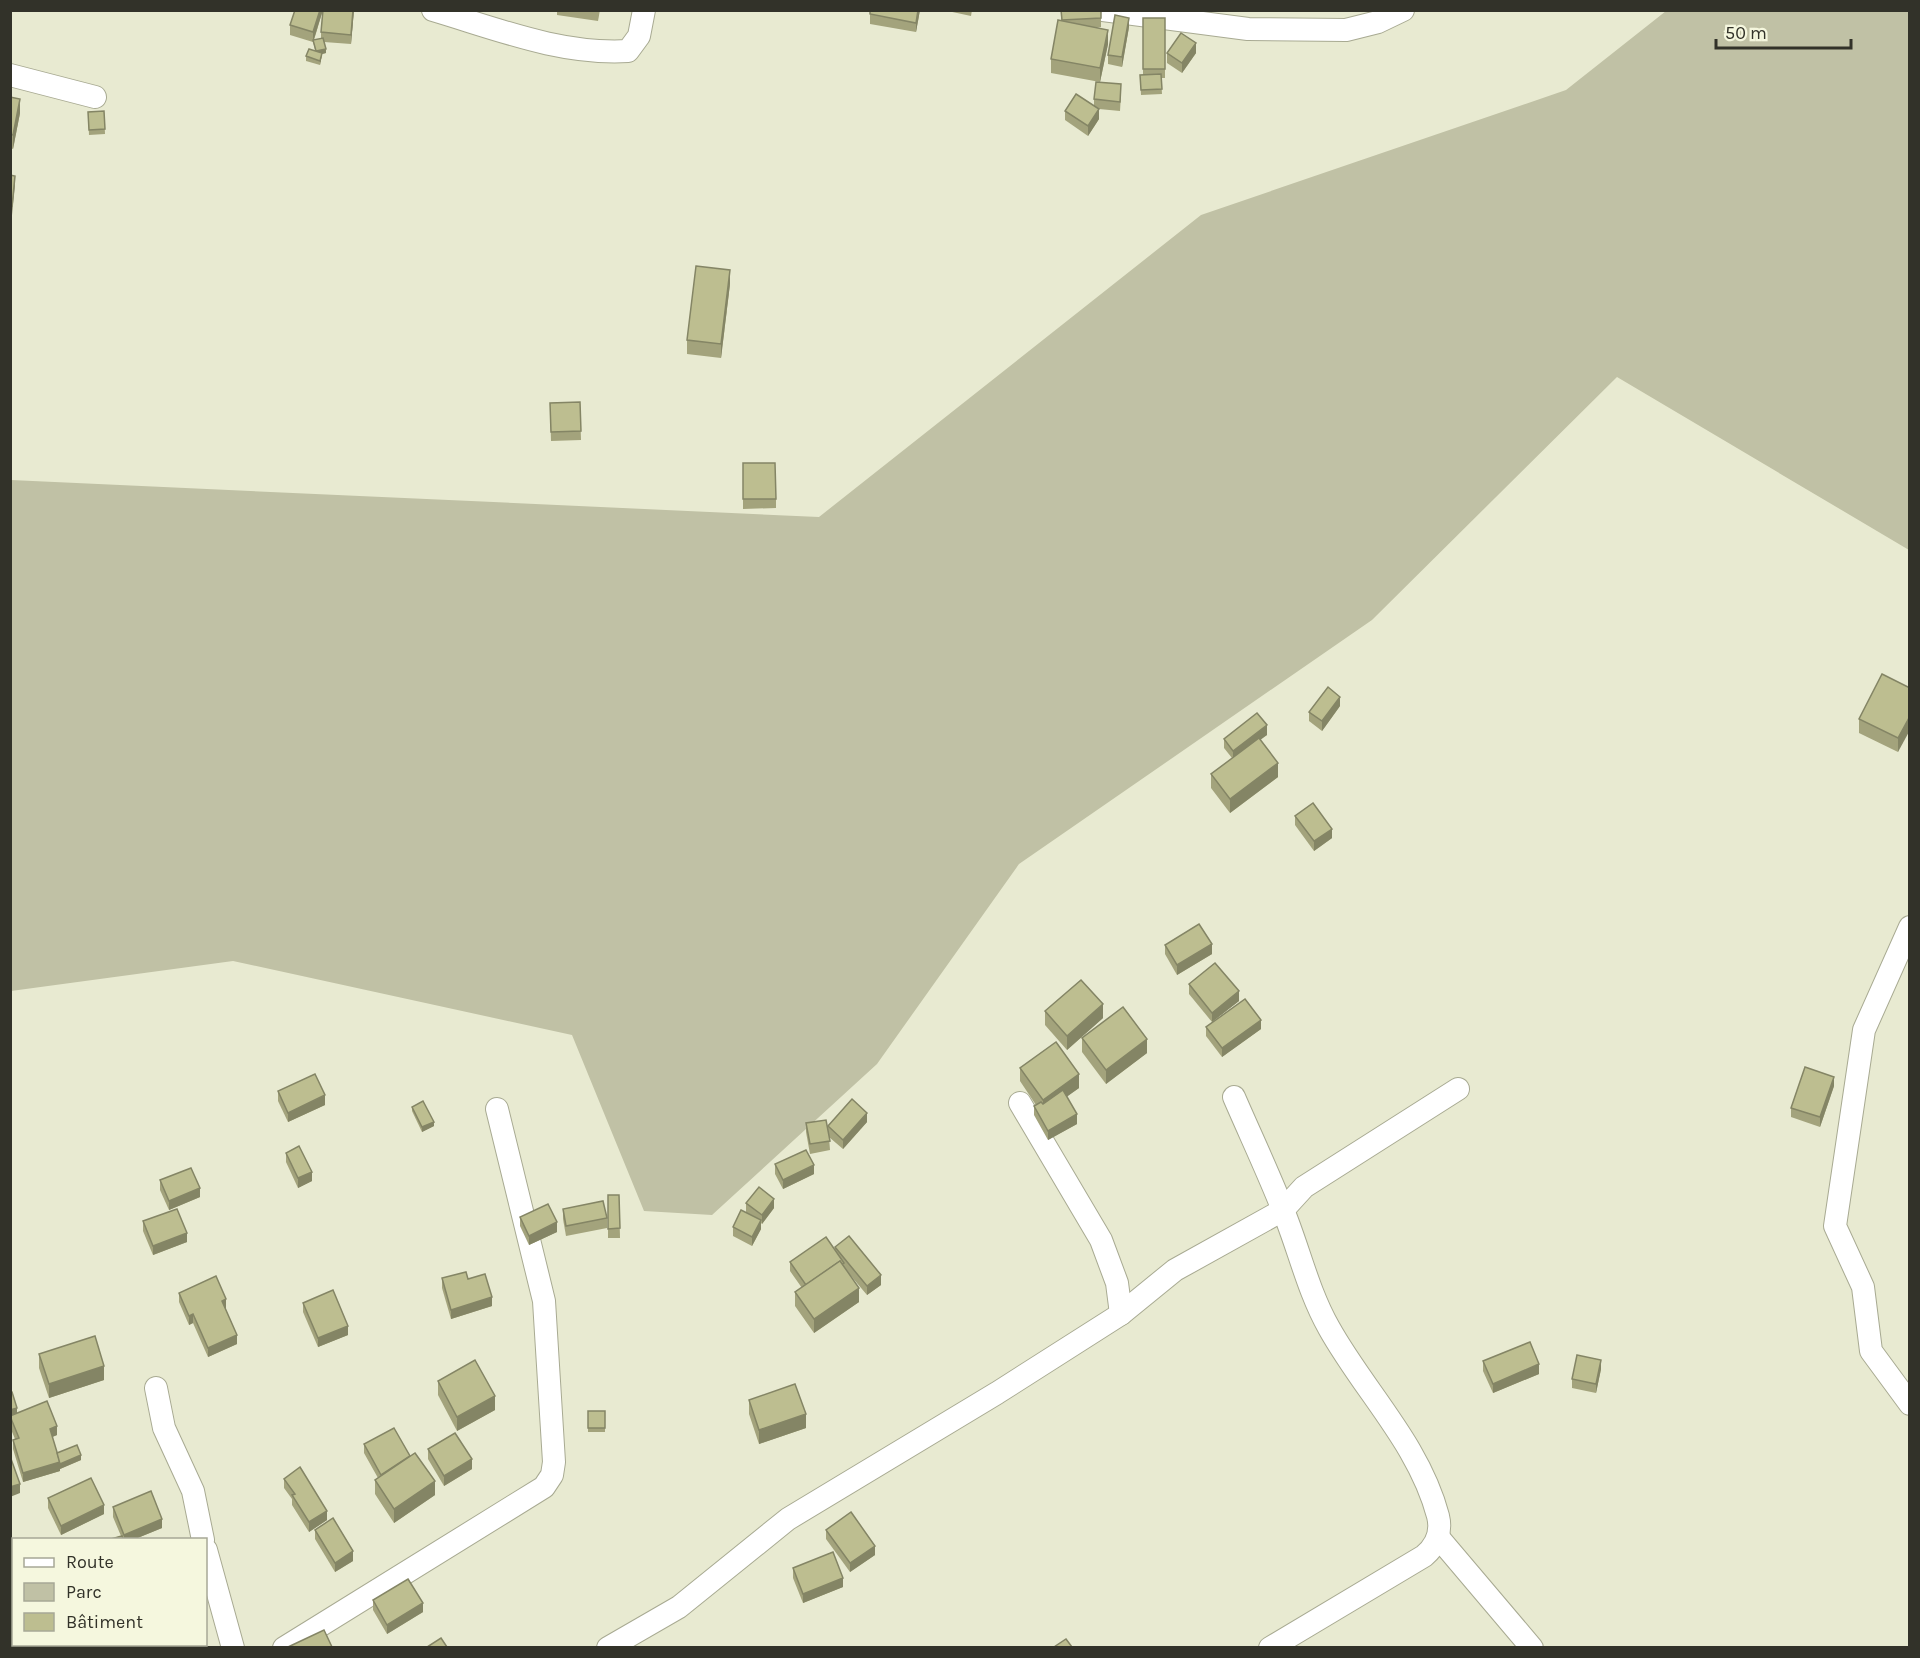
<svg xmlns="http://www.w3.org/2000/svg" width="1920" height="1658" viewBox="0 0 1920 1658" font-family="Karla,sans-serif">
  <rect width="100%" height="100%" fill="#e8ead1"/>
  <path fill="#c0c1a5" d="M1666 11H1909V550L1617 377 1372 620 1019 864 877 1064 712 1215 644 1211 572 1035 233 961 11 991V480L819 517 1201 215 1566 90Z"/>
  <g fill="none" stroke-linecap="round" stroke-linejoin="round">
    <defs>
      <g id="minor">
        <path d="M433 10C497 29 561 55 628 51L639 36 644 10"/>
        <path d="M1103 10 1248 29 1346 30 1378 22 1403 10"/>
        <path d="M10 75 95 97"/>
        <path d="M1910 927 1864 1030 1835 1226 1863 1287 1871 1351 1910 1404"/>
        <path d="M1234 1097C1250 1134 1268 1172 1283 1210 1299 1249 1308 1291 1329 1328 1364 1391 1419 1444 1438 1516 1442 1532 1436 1546 1424 1556L1270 1648"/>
        <path d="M1020 1103 1101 1240 1117 1283 1121 1314"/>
        <path d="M156 1388 164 1428 193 1491 203 1540"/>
        <path d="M1438 1537 1532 1648"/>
        <path d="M206 1550 233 1648"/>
        <path d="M284 1648 544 1487 552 1475 554 1462 544 1301 497 1109"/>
        <path d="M608 1648 679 1607 788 1519 997 1393 1121 1314 1175 1270 1283 1210 1304 1187 1458 1089"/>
      </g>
    </defs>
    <use href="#minor" stroke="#a8aa92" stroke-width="24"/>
    <use href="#minor" stroke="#fff" stroke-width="22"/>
  </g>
  <g fill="#a3a37c">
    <path d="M322 10V13L314 40 321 39V32L354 10 351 44 324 42 326 53 322 54 320 65 306 61V56L315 50 313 41V42L290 35V25Z"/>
    <path d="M557 10H600L598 21 557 15Z"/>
    <path d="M870 10H920L916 32 870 24Z"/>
    <path d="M943 10H972L971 16Z"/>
    <path d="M1061 10H1101V27L1096 28 1108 44 1100 82 1051 73V59L1061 21Z"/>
    <path d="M1143 18H1165V78H1161L1162 94 1141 95 1140 75H1143Z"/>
    <path d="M1129 27 1122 67 1108 64V55Z"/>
    <path d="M1167 53H1196L1182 73 1167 63Z"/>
    <path d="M1121 94 1120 111 1099 109V119L1088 136 1065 120V111L1094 106V99Z"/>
    <path d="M10 97 20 113 13 149 10 148Z"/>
    <path d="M104 111 105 134 89 135 88 112Z"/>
    <path d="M730 284 721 358 687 354V340Z"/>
    <path d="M580 402 581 440 551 441 550 403Z"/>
    <path d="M743 463 776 499V508L743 509Z"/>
    <path d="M1910 688 1898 752 1859 733V719Z"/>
    <path d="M1340 706 1322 731 1309 721V712Z"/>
    <path d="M1267 735 1260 739 1278 777 1230 813 1211 788V774L1232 758 1224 748V739Z"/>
    <path d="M1295 816 1332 838 1314 851 1295 825Z"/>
    <path d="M1165 945 1212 954 1177 975 1165 954Z"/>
    <path d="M1189 984 1239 1001 1212 1022 1189 994Z"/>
    <path d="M1045 1011 1103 1018 1067 1050 1045 1025Z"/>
    <path d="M1206 1027 1261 1029 1222 1057 1206 1036Z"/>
    <path d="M1082 1038 1147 1053 1106 1084 1082 1052Z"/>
    <path d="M1020 1068 1079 1088 1067 1096 1077 1124 1048 1140 1034 1115V1106L1036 1105 1020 1081Z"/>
    <path d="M1834 1086 1820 1127 1791 1117V1108Z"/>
    <path d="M278 1091 325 1105 288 1122 278 1101Z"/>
    <path d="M412 1107 434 1126 422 1132 412 1111Z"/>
    <path d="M867 1122 843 1149 829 1137 830 1150 810 1154 806 1132V1123L828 1127Z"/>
    <path d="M286 1153 312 1181 298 1188 286 1162Z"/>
    <path d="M775 1164 814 1174 783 1189 775 1174Z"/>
    <path d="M160 1180 200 1197 169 1210 160 1190Z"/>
    <path d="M608 1195H619L620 1238H608Z"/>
    <path d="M746 1203 774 1208 762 1224 761 1223V1229L752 1246 733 1236V1227L749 1215 746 1212Z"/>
    <path d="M563 1209 607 1218V1228L566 1236 563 1219Z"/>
    <path d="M520 1217 557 1232 529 1245 520 1226Z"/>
    <path d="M143 1221 187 1242 153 1255 143 1231Z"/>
    <path d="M835 1247 881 1285 867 1295 846 1270 859 1302 814 1333 795 1306V1292L802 1288 790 1271V1262L835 1250Z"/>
    <path d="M442 1278 468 1279 492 1306 451 1319 442 1288Z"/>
    <path d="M179 1293 226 1308 225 1309 237 1344 208 1357 193 1323 189 1325 179 1302Z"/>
    <path d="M303 1303 348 1335 318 1347 303 1312Z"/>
    <path d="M39 1354 104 1380 49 1398 39 1368Z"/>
    <path d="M1483 1361 1539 1374 1493 1393 1483 1371Z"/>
    <path d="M1601 1369 1596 1393 1572 1388V1379Z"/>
    <path d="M438 1381 495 1410 457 1431 438 1395Z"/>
    <path d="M10 1392 17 1413 57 1435 52 1437 57 1453 81 1460 60 1469V1467V1471L23 1482 13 1449V1440L15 1439 10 1427Z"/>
    <path d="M749 1400 806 1428 759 1444 749 1414Z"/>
    <rect x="588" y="1411" width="17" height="21"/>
    <path d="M364 1444 410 1456 435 1495 394 1523 375 1494V1480L378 1478 364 1453Z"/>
    <path d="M428 1449 472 1469 444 1486 428 1459Z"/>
    <path d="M284 1479 327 1520 309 1532 292 1505V1499L284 1488Z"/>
    <path d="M48 1498 104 1514 61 1535 48 1508Z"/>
    <path d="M113 1507 162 1528 135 1539H111L121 1536 113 1517Z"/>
    <path d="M315 1530 353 1561 335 1572 315 1539Z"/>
    <path d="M826 1530 875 1555 850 1572 826 1539Z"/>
    <path d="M793 1568 843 1587 803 1603 793 1578Z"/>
    <path d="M373 1600 423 1612 387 1634 373 1610Z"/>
    <path d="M28 1644H101L102 1647H28Z"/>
  </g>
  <g fill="#848565">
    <path d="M320 10H322V13L313 42V32Z"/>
    <path d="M353 10H354L351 44V35Z"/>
    <path d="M918 10H920L916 32V23Z"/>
    <path d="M1129 18V27L1122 67V57Z"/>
    <path d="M1108 30V44L1100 82V68Z"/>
    <path d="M1196 43V53L1182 73V63Z"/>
    <path d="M326 49V53L322 54 320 65V61L316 51Z"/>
    <path d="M20 99V113L13 149V135Z"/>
    <path d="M1099 109V119L1088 136V126Z"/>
    <path d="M15 176V185L12 215V206Z"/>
    <path d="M730 270V284L721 358V344Z"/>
    <path d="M1340 697V706L1322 731V721Z"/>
    <path d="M1910 716V730L1898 752V738Z"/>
    <path d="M1267 725V735L1233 760V751Z"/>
    <path d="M1278 763V777L1230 813V799Z"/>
    <path d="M1332 829V838L1314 851V841Z"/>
    <path d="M1212 944V954L1177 975V965Z"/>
    <path d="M1239 991V1001L1212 1022V1013Z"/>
    <path d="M1103 1004V1018L1067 1050V1036Z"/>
    <path d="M1261 1020V1029L1222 1057V1048Z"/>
    <path d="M1147 1039V1053L1106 1084V1070Z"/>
    <path d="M1079 1074V1088L1043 1114V1100Z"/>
    <path d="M1834 1077V1086L1820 1127V1117Z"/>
    <path d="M325 1095V1105L288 1122V1113Z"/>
    <path d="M867 1113V1122L843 1149V1140Z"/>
    <path d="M1077 1114V1124L1048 1140V1131Z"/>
    <path d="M434 1122V1126L422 1132V1127Z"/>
    <path d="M814 1165V1174L783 1189V1180Z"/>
    <path d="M312 1172V1181L298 1188V1178Z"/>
    <path d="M200 1188V1197L169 1210V1201Z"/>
    <path d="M774 1199V1208L762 1224V1215Z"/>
    <path d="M761 1220V1229L752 1246V1237Z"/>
    <path d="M557 1222V1232L529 1245V1236Z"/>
    <path d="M187 1233V1242L153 1255V1246Z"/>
    <path d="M881 1275V1285L867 1295V1286Z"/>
    <path d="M859 1288V1302L814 1333V1319Z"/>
    <path d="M492 1297V1306L451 1319V1310Z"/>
    <path d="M226 1299V1308L222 1310V1301Z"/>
    <path d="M193 1314V1323L189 1325V1316Z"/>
    <path d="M348 1326V1335L318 1347V1338Z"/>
    <path d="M237 1335V1344L208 1357V1348Z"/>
    <path d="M1601 1360V1369L1596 1393V1384Z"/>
    <path d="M1539 1364V1374L1493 1393V1384Z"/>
    <path d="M104 1366V1380L49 1398V1384Z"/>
    <path d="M495 1396V1410L457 1431V1417Z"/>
    <path d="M17 1408V1417H10V1410Z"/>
    <path d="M806 1414V1428L759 1444V1430Z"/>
    <path d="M57 1426V1435L50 1438V1429Z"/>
    <path d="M81 1455V1460L60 1469V1464Z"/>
    <path d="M472 1459V1469L444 1486V1476Z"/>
    <path d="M60 1462V1471L23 1482V1473Z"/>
    <path d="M435 1481V1495L394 1523V1509Z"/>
    <path d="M20 1484V1493L10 1497V1487Z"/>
    <path d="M104 1505V1514L61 1535V1526Z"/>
    <path d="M327 1511V1520L309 1532V1522Z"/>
    <path d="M162 1519V1528L135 1539H124V1535Z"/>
    <path d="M875 1546V1555L850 1572V1563Z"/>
    <path d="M353 1551V1561L335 1572V1563Z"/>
    <path d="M843 1578V1587L803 1603V1594Z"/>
    <path d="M423 1603V1612L387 1634V1625Z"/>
  </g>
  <g fill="#bdbe90" stroke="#848565" stroke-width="1.5">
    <path d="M295 10H320L313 32 290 25Z"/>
    <path d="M323 10H353L351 35 321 32Z"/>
    <path d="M870 10H918L916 23 870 14Z"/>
    <path d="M1061 10H1101V18L1062 20Z"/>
    <path d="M1115 15 1129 18 1122 57 1108 55Z"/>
    <rect x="1143" y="18" width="22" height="51"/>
    <path d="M1058 20 1108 30 1100 68 1051 59Z"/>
    <path d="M1181 33 1196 43 1182 63 1167 53Z"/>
    <path d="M323 38 326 49 316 51 313 40Z"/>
    <path d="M309 49 322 53 320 61 306 56Z"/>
    <path d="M1161 74 1162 89 1141 90 1140 75Z"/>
    <path d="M1096 82 1121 84 1120 102 1094 99Z"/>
    <path d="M1076 94 1099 109 1088 126 1065 111Z"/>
    <path d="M10 97 20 99 13 135 10 134Z"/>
    <path d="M104 111 105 129 89 130 88 112Z"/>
    <path d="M10 175 15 176 12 206H10Z"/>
    <path d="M696 266 730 270 721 344 687 340Z"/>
    <path d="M580 402 581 431 551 432 550 403Z"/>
    <path d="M743 463H775L776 499H743Z"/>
    <path d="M1882 674 1910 688V716L1898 738 1859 719Z"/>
    <path d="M1328 687 1340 697 1322 721 1309 712Z"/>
    <path d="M1257 713 1267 725 1233 751 1224 739Z"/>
    <path d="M1259 738 1278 763 1230 799 1211 774Z"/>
    <path d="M1313 803 1332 829 1314 841 1295 816Z"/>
    <path d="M1199 924 1212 944 1177 965 1165 945Z"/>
    <path d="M1215 963 1239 991 1212 1013 1189 984Z"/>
    <path d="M1081 980 1103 1004 1067 1036 1045 1011Z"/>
    <path d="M1245 999 1261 1020 1222 1048 1206 1027Z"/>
    <path d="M1123 1007 1147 1039 1106 1070 1082 1038Z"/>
    <path d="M1056 1042 1079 1074 1043 1100 1020 1068Z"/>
    <path d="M1805 1067 1834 1077 1820 1117 1791 1108Z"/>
    <path d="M315 1074 325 1095 288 1113 278 1091Z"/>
    <path d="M1063 1090 1077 1114 1048 1131 1034 1106 1041 1102 1043 1104Z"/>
    <path d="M852 1099 867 1113 843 1140 828 1126Z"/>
    <path d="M423 1101 434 1122 422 1127 412 1107Z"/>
    <path d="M826 1120 830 1141 810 1144 806 1123Z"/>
    <path d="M299 1146 312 1172 298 1178 286 1153Z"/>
    <path d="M806 1150 814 1165 783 1180 775 1164Z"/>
    <path d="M191 1168 200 1188 169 1201 160 1180Z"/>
    <path d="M759 1187 774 1199 762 1215 746 1203Z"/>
    <path d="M608 1195H619L620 1228 608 1229Z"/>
    <path d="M603 1201 607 1218 566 1226 563 1209Z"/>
    <path d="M548 1204 557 1222 529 1236 520 1217Z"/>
    <path d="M177 1209 187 1233 153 1246 143 1221Z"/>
    <path d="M741 1210 761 1220 752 1237 733 1227Z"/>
    <path d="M849 1236 881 1275 867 1286 835 1247Z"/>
    <path d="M826 1237 844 1263 842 1264 840 1261 806 1285 790 1262Z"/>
    <path d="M840 1261 859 1288 814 1319 795 1292Z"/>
    <path d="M466 1272 468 1279 485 1274 492 1297 451 1310 442 1278Z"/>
    <path d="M216 1276 226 1299 222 1301 237 1335 208 1348 193 1314 189 1316 179 1293Z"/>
    <path d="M333 1290 348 1326 318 1338 303 1303Z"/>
    <path d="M95 1336 104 1366 49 1384 39 1354Z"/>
    <path d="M1530 1342 1539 1364 1493 1384 1483 1361Z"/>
    <path d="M1577 1355 1601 1360 1596 1384 1572 1379Z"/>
    <path d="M475 1360 495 1396 457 1417 438 1381Z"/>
    <path d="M795 1384 806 1414 759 1430 749 1400Z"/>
    <path d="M10 1392H12L17 1408 10 1410Z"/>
    <path d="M47 1401 57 1426 50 1429 60 1462 23 1473 13 1440 19 1438 10 1416Z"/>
    <rect x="588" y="1411" width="17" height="17"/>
    <path d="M394 1428 410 1456 381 1475 364 1444Z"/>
    <path d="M455 1433 472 1459 444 1476 428 1449Z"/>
    <path d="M77 1445 81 1455 60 1464 57 1453Z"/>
    <path d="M415 1453 435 1481 394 1509 375 1480Z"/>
    <path d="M10 1456 20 1484 10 1487Z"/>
    <path d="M300 1467 327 1511 309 1522 292 1495 295 1494 284 1479Z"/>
    <path d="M91 1478 104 1505 61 1526 48 1498Z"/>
    <path d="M151 1491 162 1519 124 1535 113 1507Z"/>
    <path d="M851 1512 875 1546 850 1563 826 1530Z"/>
    <path d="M333 1518 353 1551 335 1563 315 1530Z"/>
    <path d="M122 1536 123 1539H111Z"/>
    <path d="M833 1552 843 1578 803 1594 793 1568Z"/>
    <path d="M408 1579 423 1603 387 1625 373 1600Z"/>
    <path d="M324 1630 332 1647H288Z"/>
    <path d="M441 1638 447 1647H427Z"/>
    <path d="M1066 1639 1072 1647H1054Z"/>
    <path d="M34 1644H101L102 1647H35Z"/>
  </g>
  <rect width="1920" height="1658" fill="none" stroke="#323229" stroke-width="24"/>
  <rect x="12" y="1538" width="195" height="108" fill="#f5f7de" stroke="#a7a896" stroke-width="1.5"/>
  <rect x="24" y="1558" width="30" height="9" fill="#ffffff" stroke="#a7a896" stroke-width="1.5"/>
  <text x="66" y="1568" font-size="18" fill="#323229">Route</text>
  <rect x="24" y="1583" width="30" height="18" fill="#c0c1a5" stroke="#a7a896" stroke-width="1.5"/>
  <text x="66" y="1598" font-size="18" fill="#323229">Parc</text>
  <rect x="24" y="1613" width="30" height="18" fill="#bdbe90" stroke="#a7a896" stroke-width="1.5"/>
  <text x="66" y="1628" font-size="18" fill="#323229">Bâtiment</text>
  <path d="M1716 39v9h135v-9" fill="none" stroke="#323229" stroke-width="3"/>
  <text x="1725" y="39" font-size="18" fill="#323229" stroke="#f5f7de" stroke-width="4.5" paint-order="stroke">50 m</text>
</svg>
